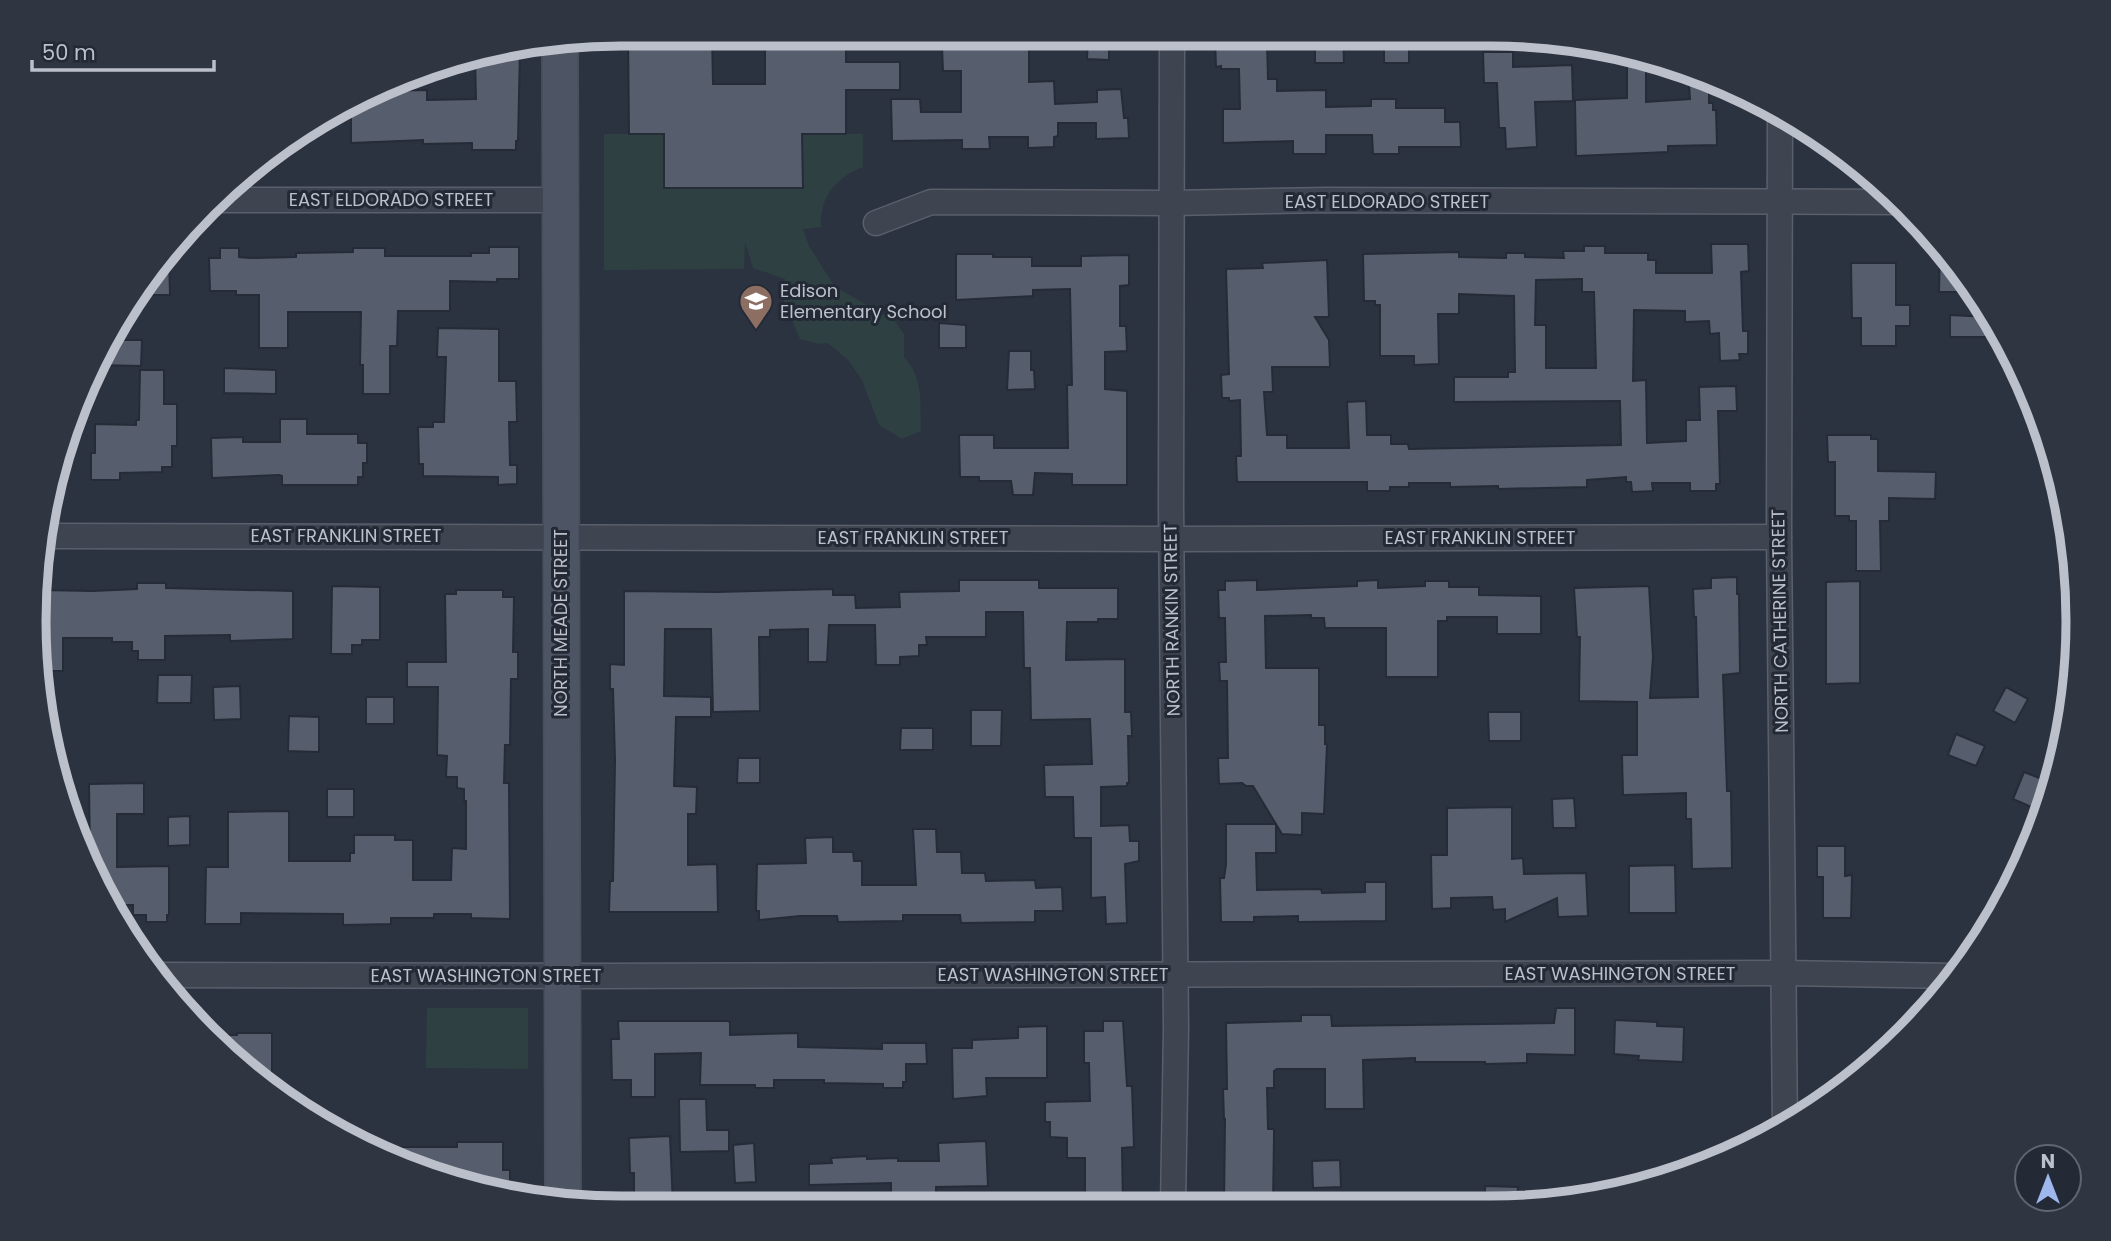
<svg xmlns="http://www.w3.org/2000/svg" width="2111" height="1241" viewBox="0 0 2111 1241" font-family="Poppins,sans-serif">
  <rect width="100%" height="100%" fill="#2b3240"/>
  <g fill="#2e4042">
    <path d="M604 134H664V188L803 187 802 152 791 134H863V167C837 177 819 197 821 227L803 229 809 246 835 287 894 320 904 334V357C924 379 920 403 921 431L902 439 879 425 862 380 849 361 828 343 819 344 800 339 782 297 785 279 753 268 745 242 744 269 604 270Z"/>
    <path d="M427 1008H528V1069L426 1068Z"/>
  </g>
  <g fill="#565e6d" stroke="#252c38" stroke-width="2" fill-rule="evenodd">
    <path d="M628 33H712L713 84H765V33L846 34V62H900V90H846V134H802L803 188H664V134H629Z"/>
    <path d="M1088 34 1109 35V60L1087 59Z"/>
    <path d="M1315 34H1343L1344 63H1315Z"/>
    <path d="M1263 35V43H1267L1268 79H1277V91L1326 90V107L1371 106V99H1396V108H1445V122H1460L1461 147H1399V154H1373L1372 135H1326V154H1293V141L1223 143V109H1240L1239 69H1221V66L1216 67 1215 39 1220 38V36Z"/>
    <path d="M995 36H1029V82L1054 81 1055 104 1097 102V90L1121 89 1124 118H1128L1129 138 1096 139V123H1058V136L1054 137V147L1028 148V137H989L990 149H962V140L892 141 891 99H920L921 112H961V71H943L942 48 995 47Z"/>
    <rect x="1384" y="37" width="25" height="26"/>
    <path d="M520 50 518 141H516V150H472V143L423 144V140L351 143V107L383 91 427 90V100L476 99 475 57Z"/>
    <path d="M1483 52H1513V67L1572 65 1573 101 1535 102 1537 147 1506 149 1505 128H1499L1497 83H1484Z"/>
    <path d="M1627 54 1646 58V102L1690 99 1689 84 1709 83V103H1713V110H1716L1717 145 1668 146V152L1576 156 1575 100 1627 98Z"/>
    <path d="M1711 244H1748L1749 271 1741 272 1743 331H1748V354H1739L1740 360 1720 361 1719 333 1710 334 1709 321 1685 322V311L1634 310 1633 381 1646 380 1647 443 1686 441V420H1700L1699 387 1736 386 1737 411H1718L1720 484H1716V491H1690V483H1652L1653 491 1632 492 1631 482H1626V477L1587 480V487L1498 489V486L1450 487V483H1409V487H1390V491H1367V482H1237L1236 456H1241L1240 400 1229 401V398H1222L1221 375 1229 374 1226 269 1263 268 1262 263 1327 260 1329 317H1315L1329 340 1330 367H1272L1273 392H1264L1267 435H1287V448H1349L1347 402 1366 401 1367 435H1391V444H1408L1409 449 1621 445 1620 401 1454 402V377H1508V372H1515L1514 296 1459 294V314H1438L1439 364 1414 365V356H1380V305H1375V301H1364L1363 254 1459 252V257L1506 258V253H1525V257L1564 258 1563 251H1584V246H1605V253H1648V260H1656V273H1712ZM1582 279V292H1594L1596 368H1546V325H1535L1536 280Z"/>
    <path d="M489 247H519V279H497V282L450 281V311H398L397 346H390V394H363V365H360L361 312H288V348H259V295H236V291H210L209 258H220V248H239V257L250 258 296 257V253L353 252V248H385V256H471V253H489Z"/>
    <path d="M1940 247 1962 274V292H1939Z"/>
    <path d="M956 254H993V257H1032V266H1081V256L1129 255V285L1120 286V326H1126L1127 351 1105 352V389L1127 391V485H1072V474L1035 473 1033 495H1013L1011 481H979V477H960L959 435H994V448H1068L1067 385H1072L1070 289 1033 290V296L956 300Z"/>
    <path d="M169 255 170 295H132V294Z"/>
    <path d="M1851 263H1896V305H1910V326H1896V346H1861V318H1852Z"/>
    <path d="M1950 315 1988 317V337H1950Z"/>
    <path d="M939 323 966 325V348H939Z"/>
    <path d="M438 328 499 329V381H516L517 422H509L510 465H517V484L498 485V477L423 476V464H419L418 427H433V422H444L446 357H437Z"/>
    <path d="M110 340H142L141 366 97 365Z"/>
    <path d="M1009 351H1031V370H1034L1035 389 1007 390Z"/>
    <path d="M224 368 276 370V394L224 393Z"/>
    <path d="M140 370H164V404H177V446H172V467H162V472L120 473V480H91V453H95V424L136 425V420H139Z"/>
    <path d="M280 419H307V434H358V443H367V463H363V477H358V485H282V476L279 475 212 478 211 438 243 437V442H280Z"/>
    <path d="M1827 435H1871V439H1878V471L1936 472 1935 499 1889 498V521H1880L1881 571H1856V521H1849V516H1835V462H1828Z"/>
    <path d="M1737 577V594H1739L1740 673 1723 675 1727 791H1731L1732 868 1692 869 1691 819H1686V793L1623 795 1622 755H1637V702L1579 701 1580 637H1577L1574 588 1649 586 1653 657 1650 698 1698 697 1696 617H1694L1693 589 1711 588V578Z"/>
    <path d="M959 580H1039V588H1118V619H1098V622H1067L1066 660 1125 659V712H1131L1132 736H1128L1129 783H1127V786L1101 787V826L1129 825 1130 841H1139V861L1125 864 1127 923 1106 924 1105 897 1091 898V838H1074L1073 797H1045L1044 765 1092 764 1090 719 1031 720 1030 668H1024L1023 612H986V637H926L927 645H919V656L900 657V665H876L875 625H829L827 662H808V629L770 630V637H759L760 711 713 712 711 629H665L664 696 711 697V717H676L674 786 697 787 696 814H688V865L717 864 718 912H609L610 881H613L615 760 613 689H610V664L624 665V591L716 592 833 589V595H855L856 608 900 607 899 592 959 591Z"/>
    <path d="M1257 580V590L1357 586V581L1378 580V588L1425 586V581H1449V587H1479V595L1541 596V634H1497V617H1447V621H1438V677H1386V628H1325L1324 618H1311V615L1265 616 1266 668H1319V725H1325V744H1327L1324 814 1302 813V835L1282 834 1253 786H1246L1242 783 1219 784 1218 758H1228L1227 681H1220L1219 662H1226L1225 618H1219L1218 590H1225V581Z"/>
    <path d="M1860 581V683L1826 684V582Z"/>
    <path d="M137 583H166V588L293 591V639L230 641V635L165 636V660H138V651H132V642H112V638H63V671H42L33 620 38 590 93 591 137 589Z"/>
    <path d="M332 586 380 587V640H362V645H352V654H331Z"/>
    <path d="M456 590H503V597H514L513 652H518V679H511L510 745H505L504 783H509L510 919 471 918V914H434V918H391V924L343 925V914L241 913V924H205L206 867H228V812L289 811V861H350V853H354V835H395V840H413V880H451L452 848 466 849V801H464V789L457 788V777H446L447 756 437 755 438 687H407V662H446L445 594H456Z"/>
    <path d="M158 675H192L191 703H157Z"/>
    <path d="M240 686 241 719 214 720 213 687Z"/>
    <path d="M2006 687 2028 699 2015 723 1993 711Z"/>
    <rect x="366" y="697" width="28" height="27"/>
    <path d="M971 710H1002L1001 746H971Z"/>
    <path d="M1488 712H1521V741H1489Z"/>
    <path d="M289 716 319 717V752L288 751Z"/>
    <path d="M901 728H933V750H900Z"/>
    <path d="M1956 734 1985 746 1976 766 1948 755Z"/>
    <path d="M738 758H760V783H737Z"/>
    <path d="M2024 772 2052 783 2043 812 2013 799Z"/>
    <path d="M144 783V814H117V867L169 866V915H167V922H146V915H133V905H117V907L90 856 89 784Z"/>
    <rect x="327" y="789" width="27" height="28"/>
    <path d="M1574 798 1576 828H1553L1552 799Z"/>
    <path d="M1512 807V859L1523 858 1524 874 1586 873 1588 916 1558 917 1557 898 1505 922V909L1493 910 1492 897 1451 898V908L1432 909 1431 855H1447V808Z"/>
    <path d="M190 816V845L168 846V817Z"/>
    <path d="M1226 824H1276V853H1256L1257 890 1321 889 1322 893 1365 892V882H1386V921L1298 922V916L1254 917V922H1221L1220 878H1224L1226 865Z"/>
    <path d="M913 829H936L937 852H961L962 873H985L986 881 1035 880 1036 888 1062 887 1063 911H1035V922L961 923 960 915H903V921L838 922 837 916H800L759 920V911H756L757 864 806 863 805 838 833 837V852H853L854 861H862V885H916Z"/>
    <path d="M1817 846H1845V876L1852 875 1851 918H1823V877H1817Z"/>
    <path d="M1675 865 1676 913H1629V866Z"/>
    <path d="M1556 1008H1575V1055L1527 1054V1063L1485 1064V1062H1415V1058L1363 1060 1364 1109H1325V1069H1277L1274 1071V1088H1267L1268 1129H1274V1136L1273 1206H1224L1225 1119H1224L1223 1089H1227L1226 1023 1301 1021V1015H1331L1332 1026 1554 1023Z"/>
    <path d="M1615 1020 1657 1022V1026L1684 1027 1683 1062 1638 1060 1639 1056 1614 1054Z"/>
    <path d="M618 1021H728L730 1022V1035L798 1033V1047L882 1049V1043H926L927 1064H906V1082H903V1088H883V1084L824 1083V1080H774V1088H755V1085H700L701 1053 655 1054V1097H631V1080H612L611 1039H619Z"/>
    <path d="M1103 1021H1123L1127 1086H1132L1134 1147 1122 1148 1123 1206H1085V1158H1067V1138L1050 1137V1122H1045V1102L1090 1101 1089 1063H1084V1031H1103Z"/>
    <path d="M1047 1026V1078H986L987 1096 953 1099 952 1048H972V1040L1018 1038V1027Z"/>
    <path d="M237 1033H272V1088L215 1035H237Z"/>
    <path d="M679 1099H706L707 1130H729V1151L680 1152Z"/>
    <path d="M670 1136 673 1206H634V1173H630L629 1138Z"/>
    <path d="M986 1141 988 1186 936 1187V1206H891V1183L809 1185V1164L832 1163 831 1158 867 1156V1159L898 1158V1161H939L938 1143Z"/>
    <path d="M457 1142H503V1170H510V1192L431 1176 371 1147H457Z"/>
    <path d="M754 1143 756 1182 735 1183 733 1145Z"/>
    <path d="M1340 1160 1341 1187 1313 1188 1312 1161Z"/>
    <path d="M1485 1186 1518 1187 1517 1206H1485Z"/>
  </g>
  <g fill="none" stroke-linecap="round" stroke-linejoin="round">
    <defs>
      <g id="street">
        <path d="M1172 34 1171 506 1176 1029 1173 1206"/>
        <path d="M1780 114 1779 537 1785 1129"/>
        <path d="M221 200H561"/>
        <path d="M876 223 931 202 1172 203 1326 200 1902 202"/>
        <path d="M47 536 1171 539 1779 537"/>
        <path d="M153 975 591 976 1784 973 1954 976"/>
      </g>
      <path id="secondary" d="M560 43 563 1203"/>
    </defs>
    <use href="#street" stroke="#5a606b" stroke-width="27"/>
    <use href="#secondary" stroke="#484e5a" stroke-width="38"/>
    <use href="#street" stroke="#3e4550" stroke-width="24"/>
    <use href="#secondary" stroke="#4d5463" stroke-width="35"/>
  </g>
  <defs>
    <symbol id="school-pin" viewBox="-11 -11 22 30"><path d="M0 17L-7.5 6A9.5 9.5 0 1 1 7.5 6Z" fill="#8d6e63" stroke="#232a36"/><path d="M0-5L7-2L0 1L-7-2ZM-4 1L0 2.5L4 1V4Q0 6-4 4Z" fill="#fff"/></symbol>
  </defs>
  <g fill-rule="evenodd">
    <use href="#school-pin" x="737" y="282" width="38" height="52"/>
  </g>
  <g text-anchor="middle" stroke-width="6" stroke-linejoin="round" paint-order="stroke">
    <g font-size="18" fill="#bcc0ca" stroke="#232a36">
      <text x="391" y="206">EAST ELDORADO STREET</text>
      <text x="1387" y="208">EAST ELDORADO STREET</text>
      <text x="346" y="542">EAST FRANKLIN STREET</text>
      <text x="913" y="544">EAST FRANKLIN STREET</text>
      <text x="1480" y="544">EAST FRANKLIN STREET</text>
      <text transform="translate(1172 620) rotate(-91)" y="6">NORTH RANKIN STREET</text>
      <text transform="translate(1780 621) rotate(-91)" y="6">NORTH CATHERINE STREET</text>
      <text transform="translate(561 623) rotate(-90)" y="6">NORTH MEADE STREET</text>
      <text x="1620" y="980">EAST WASHINGTON STREET</text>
      <text x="1053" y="981">EAST WASHINGTON STREET</text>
      <text x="486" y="982">EAST WASHINGTON STREET</text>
    </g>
    <g font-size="18" fill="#bcc0ca" stroke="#232a36" text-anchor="start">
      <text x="780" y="297">Edison<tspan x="780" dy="21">Elementary School</tspan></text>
    </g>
  </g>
  <path d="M0 0H2111V1241H0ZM621 46H1491A575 575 0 0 1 2066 621V621A575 575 0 0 1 1491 1196H621A575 575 0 0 1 46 621V621A575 575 0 0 1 621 46Z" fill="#2f3642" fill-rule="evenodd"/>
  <path fill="none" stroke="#bcc0ca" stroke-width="9" d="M621 46H1491A575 575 0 0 1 2066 621V621A575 575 0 0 1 1491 1196H621A575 575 0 0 1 46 621V621A575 575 0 0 1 621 46Z"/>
  <g transform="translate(2048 1178)"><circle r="33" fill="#232a36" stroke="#606671" stroke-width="2"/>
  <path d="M0-5L12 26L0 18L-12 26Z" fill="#9eb7ed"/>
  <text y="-10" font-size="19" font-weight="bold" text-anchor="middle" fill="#bcc0ca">N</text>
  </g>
  <path d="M32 60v10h182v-10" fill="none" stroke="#bcc0ca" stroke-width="3.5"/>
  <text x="42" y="60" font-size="21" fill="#bcc0ca" stroke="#232a36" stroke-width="5" paint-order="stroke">50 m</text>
</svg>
